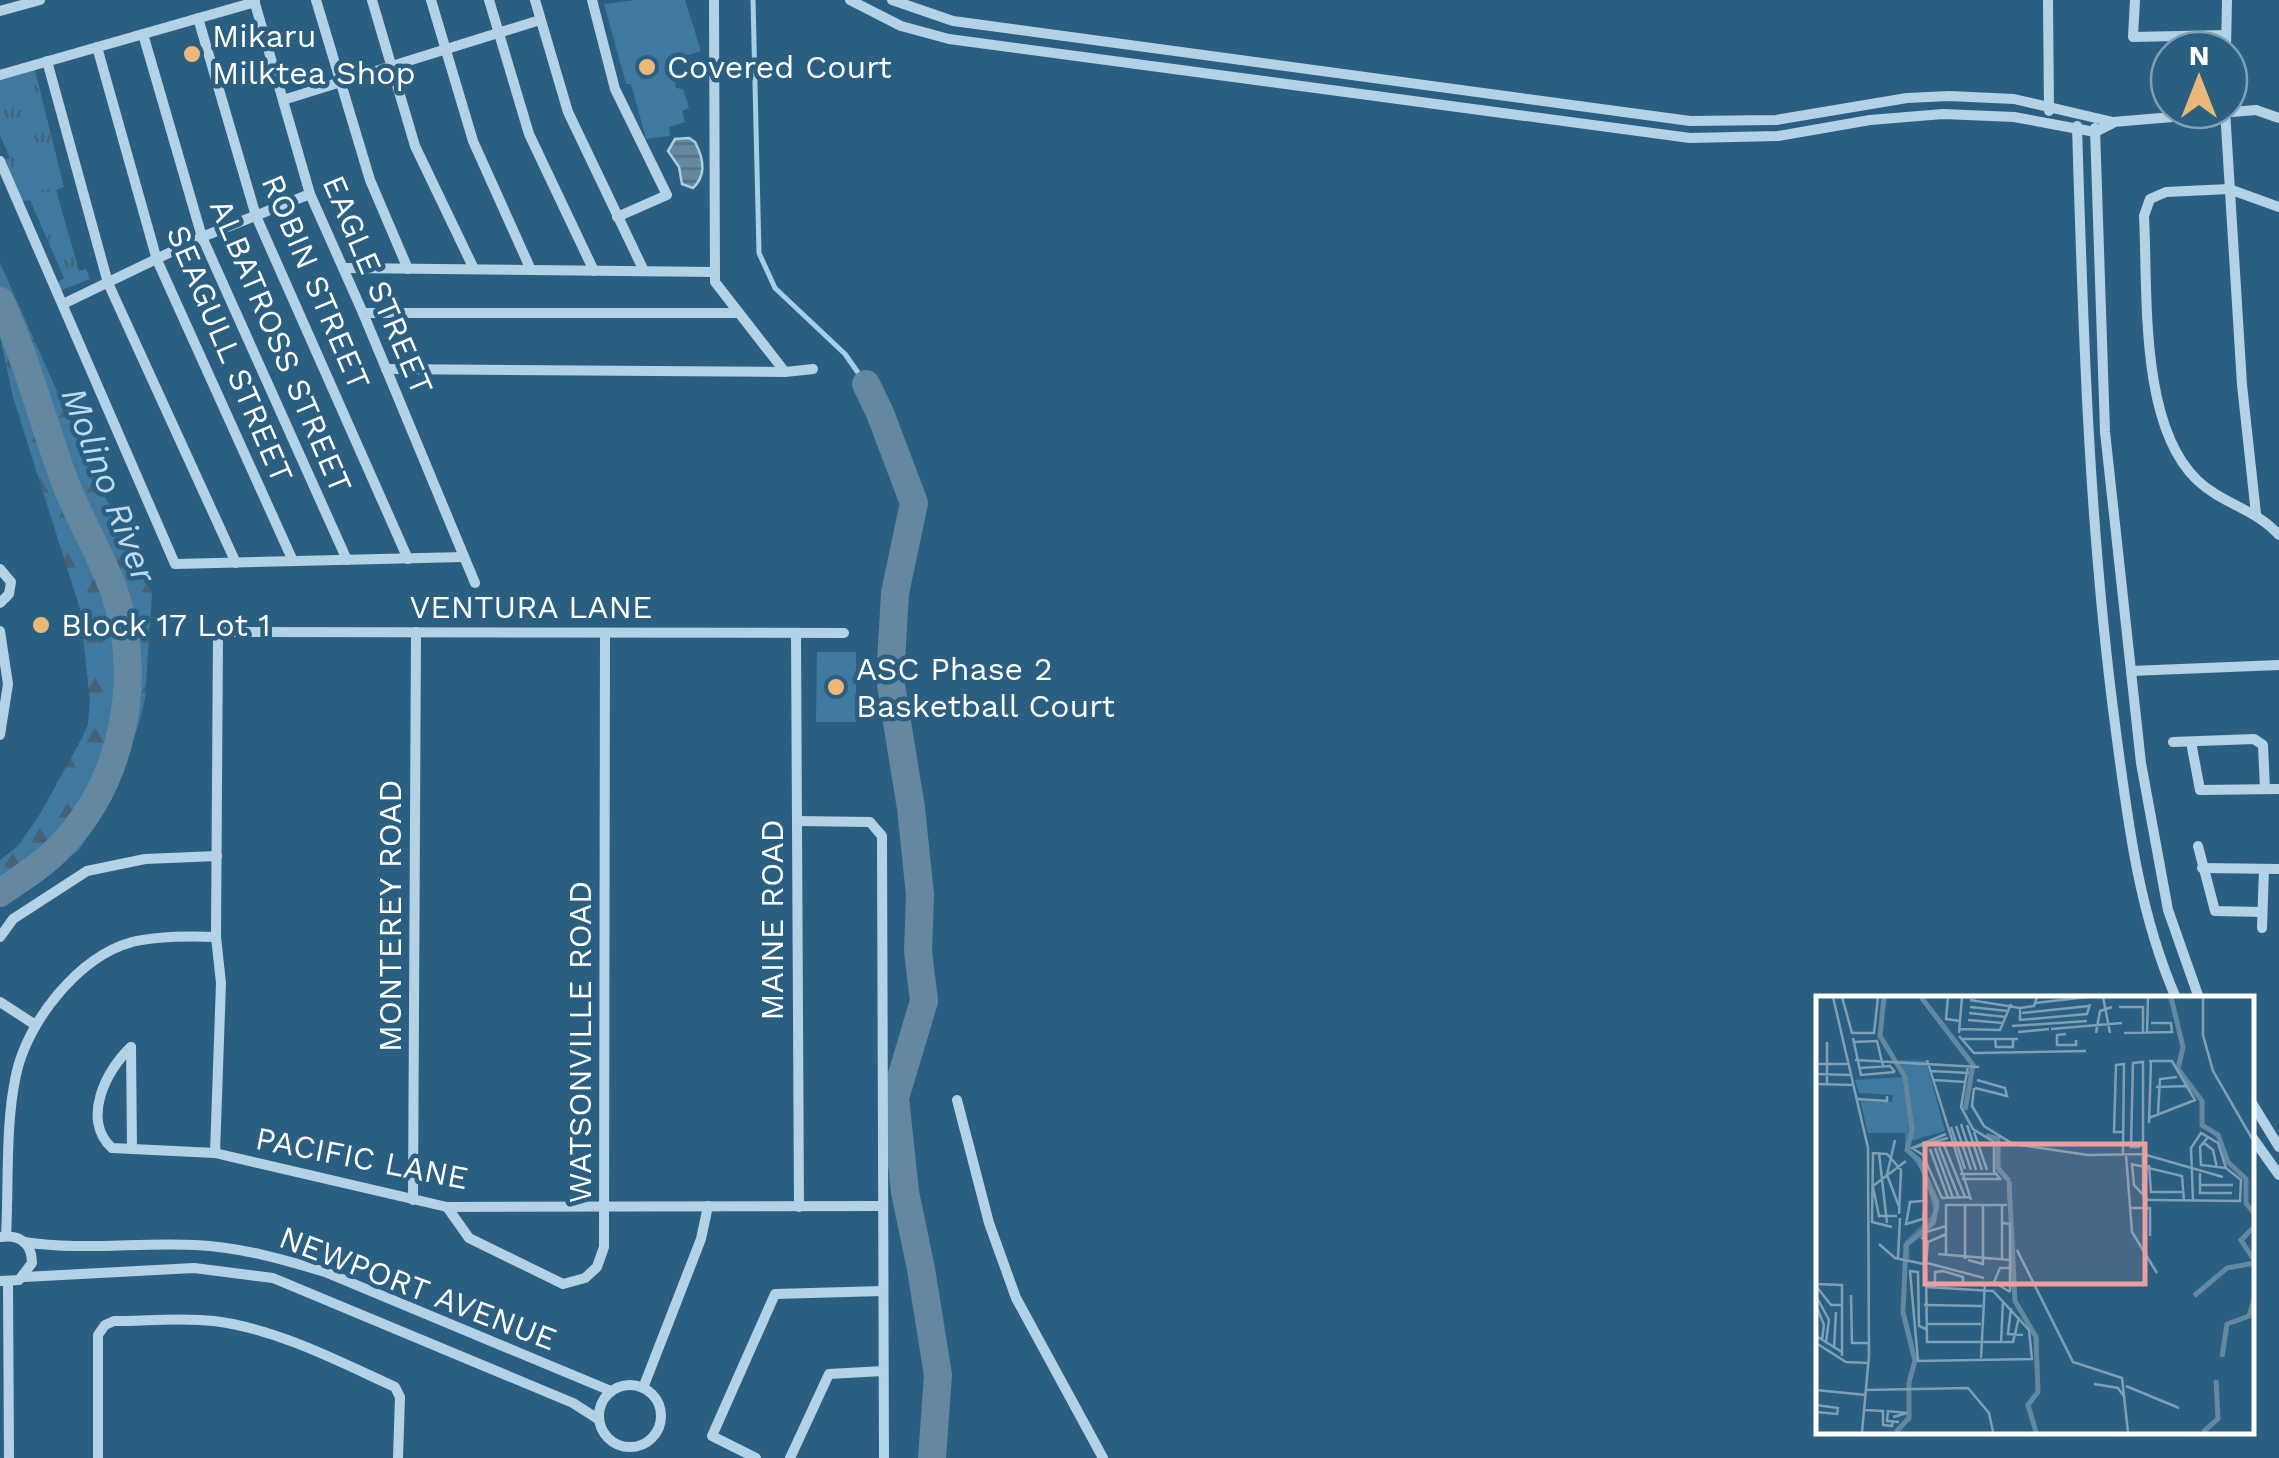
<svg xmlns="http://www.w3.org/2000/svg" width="2279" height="1458" viewBox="0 0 2279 1458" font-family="'Work Sans',sans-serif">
  <defs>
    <pattern id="forest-firs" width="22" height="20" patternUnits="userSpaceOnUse" patternTransform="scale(2.5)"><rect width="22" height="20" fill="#3f799f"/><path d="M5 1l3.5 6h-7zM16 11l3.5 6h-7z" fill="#466276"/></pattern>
    <pattern id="park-tufts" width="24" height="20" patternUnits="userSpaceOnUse" patternTransform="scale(2.5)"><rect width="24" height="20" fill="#3f799f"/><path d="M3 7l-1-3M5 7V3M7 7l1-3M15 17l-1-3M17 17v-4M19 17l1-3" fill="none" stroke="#466276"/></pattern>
    <pattern id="water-rules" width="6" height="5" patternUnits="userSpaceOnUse" patternTransform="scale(2.5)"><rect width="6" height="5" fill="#6388a0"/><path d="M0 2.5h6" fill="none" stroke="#5a707e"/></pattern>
  </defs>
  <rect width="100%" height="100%" fill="#2a5f82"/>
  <path fill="url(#forest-firs)" d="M0 263 87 459 152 593 145 698 138 727 112 799 79 850 0 907V860L18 846 40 814 82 738 88 724 90 701 80 609 13 397 0 337Z"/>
  <path fill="url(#park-tufts)" d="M33 62 64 187 56 190 79 271 86 269 90 279 57 292 54 285 64 278 30 200 19 202 0 161 10 158 0 135V73Z"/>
  <g fill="#3f799f">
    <path d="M636 0H685L701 51 672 60 676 88 683 89 689 108 682 111 685 122 669 127 670 136 646 139 631 84H626L604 4Z"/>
    <path d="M50 150 60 185 25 196 14 161Z"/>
    <path d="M817 652H856V722H816Z"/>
  </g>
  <path fill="url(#water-rules)" stroke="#a7cfe6" stroke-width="2.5" d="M689 138 695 142C703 157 707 175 693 188L682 184 679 167 668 151 675 139Z"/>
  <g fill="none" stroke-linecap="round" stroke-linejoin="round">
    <path stroke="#a7cfe6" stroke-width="5" d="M753 0 759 253 775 288 845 354 866 384"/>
    <g stroke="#6388a0" stroke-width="28">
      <path d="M0 301C28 361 43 425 67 487 81 522 101 555 114 591 144 677 124 781 60 847 43 865 20 879 0 893"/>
      <path d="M866 384 880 413 914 503 895 593 890 679 911 808 920 895 918 951 924 1001 895 1098 905 1192 921 1269 938 1375 932 1458"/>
    </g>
    <g stroke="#b3d2e6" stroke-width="10">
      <path d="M254 0 310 194 363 313 475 583"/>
      <path d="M316 0 370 180 408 269"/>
      <path d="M372 0 415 146 474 269"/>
      <path d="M431 0 473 141 531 270"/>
      <path d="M489 0 529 134 594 271"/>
      <path d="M535 0 568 112 644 271"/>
      <path d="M592 0 615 89 667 195 617 217"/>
      <path d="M714 0 715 282 785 372"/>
      <path d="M850 0 901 26 949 39 1690 138 1778 136 1870 120 1943 114 2014 117 2095 132 2113 123"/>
      <path d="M892 0 953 21 1690 121 1776 120 1907 98 1949 96 2014 99 2113 122 2256 110 2279 118"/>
      <path d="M2048 0 2049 111"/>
      <path d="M2135 0 2133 37 2226 35"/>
      <path d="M0 11 40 0"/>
      <path d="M198 18 256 216 408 559"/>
      <path d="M143 34 202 237 347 560"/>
      <path d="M97 47 157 260 293 561"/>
      <path d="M2226 50 2227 0"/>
      <path d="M47 61 108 283 236 563"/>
      <path d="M0 75 255 2"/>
      <path d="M283 100 540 20"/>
      <path d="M2225 110 2242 385 2256 514"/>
      <path d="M2077 126C2083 329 2089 531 2116 732 2128 823 2139 913 2176 998"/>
      <path d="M2095 128 2105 432 2141 763 2168 910 2199 998"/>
      <path d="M0 161 175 564 464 557"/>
      <path d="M2279 207 2229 189 2166 192 2150 199 2144 216C2148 293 2139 424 2197 480 2222 504 2256 509 2279 535"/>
      <path d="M344 268 715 272"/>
      <path d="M63 304 202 237 310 194"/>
      <path d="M363 313H737"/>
      <path d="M386 369 785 372 813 369"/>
      <path d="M0 569 11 582 9 594 0 603"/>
      <path d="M0 631 8 684 0 735"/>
      <path d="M796 633 799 1207"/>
      <path d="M2131 671 2279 665"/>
      <path d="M2173 742 2254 739 2263 745 2265 789"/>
      <path d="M2191 742 2200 790 2279 789"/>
      <path d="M797 821 870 822 882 836 884 1458"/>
      <path d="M2198 846 2215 911 2262 912"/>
      <path d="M2202 868 2279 869"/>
      <path d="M2262 928 2264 869"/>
      <path d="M0 937 13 919 87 871 145 859 217 856"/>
      <path d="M0 1002 34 1024"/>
      <path d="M131 1047C106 1070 81 1120 112 1148L215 1153 447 1207 882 1206"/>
      <path d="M131 1047 132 1149"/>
      <path d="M957 1100 989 1223 1016 1298 1103 1458"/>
      <path d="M2252 1103 2279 1147"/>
      <path d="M2252 1137 2279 1175"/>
      <path d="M215 1153 221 983 216 937 218 632 844 633"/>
      <path d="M413 1200 416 632"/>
      <path d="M447 1207 469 1238 563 1284 585 1278 597 1267 604 1247 605 633"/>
      <path d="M6 1236C9 1183 5 1126 16 1075 27 1022 78 957 132 942 158 936 190 936 216 937"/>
      <path d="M24 1242C81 1251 138 1242 195 1245 240 1247 282 1259 325 1272L611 1391"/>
      <path d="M24 1277 194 1268 273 1278 573 1403 598 1419"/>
      <path d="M0 1281 19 1280 32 1263C32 1244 20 1234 1 1237"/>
      <path d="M8 1283 9 1458"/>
      <circle cx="630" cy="1416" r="31"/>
      <path d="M643 1388 701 1239 708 1206"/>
      <path d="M98 1458V1335L105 1325 114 1321C146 1321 182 1317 214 1321 277 1329 338 1361 395 1387L400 1397 398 1458"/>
      <path d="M756 1458 712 1436 775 1294 883 1291"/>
      <path d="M790 1458 829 1374 883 1371"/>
    </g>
  </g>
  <g fill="#ecb87a" stroke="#2a5f82" stroke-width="4">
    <circle cx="192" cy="54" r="10"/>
    <circle cx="647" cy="67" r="10"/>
    <circle cx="41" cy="625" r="10"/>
    <circle cx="836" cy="687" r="10"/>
  </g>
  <g text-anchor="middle" stroke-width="9" stroke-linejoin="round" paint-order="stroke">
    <g font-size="32" fill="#fff" stroke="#2a5f82" text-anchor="start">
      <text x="212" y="47">Mikaru<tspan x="212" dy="37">Milktea Shop</tspan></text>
      <text x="667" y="78">Covered Court</text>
      <text x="61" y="636">Block 17 Lot 1</text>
      <text x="856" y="680">ASC Phase 2<tspan x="856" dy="37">Basketball Court</tspan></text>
    </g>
    <g font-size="32" fill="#fff" stroke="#2a5f82">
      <text transform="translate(316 282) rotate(67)" y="11">ROBIN STREET</text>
      <text transform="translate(378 285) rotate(67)" y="11">EAGLE STREET</text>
      <text transform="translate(281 346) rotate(67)" y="11">ALBATROSS STREET</text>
      <text transform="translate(230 354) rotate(67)" y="11">SEAGULL STREET</text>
      <text x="531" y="618">VENTURA LANE</text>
      <text transform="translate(390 916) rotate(-90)" y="11">MONTEREY ROAD</text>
      <text transform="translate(772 920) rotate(-90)" y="11">MAINE ROAD</text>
      <text transform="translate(580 1042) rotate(-90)" y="11">WATSONVILLE ROAD</text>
      <text transform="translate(362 1158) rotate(11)" y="11">PACIFIC LANE</text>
      <text transform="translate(418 1288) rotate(21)" y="11">NEWPORT AVENUE</text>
    </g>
    <g font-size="35" font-style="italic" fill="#bedced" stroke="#2a5f82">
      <text transform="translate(109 485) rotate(69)" y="12">Molino River</text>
    </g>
  </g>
  <g transform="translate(1816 996)">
    <rect width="438" height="438" fill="#2a5f82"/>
    <path d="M78 64 110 65 129 135 95 145 91 154 104 162 124 205 117 230 93 246 94 266 87 264 89 245 118 217 109 180 89 153V137H52L44 104 76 106 77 99 43 97 39 84 89 81Z" fill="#3f799f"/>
    <path fill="none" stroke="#6388a0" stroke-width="5" d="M68 1 64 40 89 81 96 134 91 154 103 164 121 209 117 227 90 249 87 316 99 365 93 386M105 1 157 69 149 114M355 1 367 51 362 73 386 105V129L402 139 412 166 430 183V207L438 217M170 139 182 143V172L193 185M193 185 199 305 220 341 222 396 212 409 220 436M438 231 425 244 438 264M378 300 411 272 438 267M406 361 411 328 433 320 438 303M80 436 93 422V386M387 436 402 423 400 384"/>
    <path fill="none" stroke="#7f9fb4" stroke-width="2.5" d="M17 1 52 152 53 360 46 436M26 1 36 37H58L62 1M132 1 130 23 144 25M287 1 294 37M387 1V39L397 75 438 146M154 4 204 12 218 10 221 1M219 7 272 1M154 11 192 15M303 11H327V37M204 12V24L271 18 274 8M153 17 190 21M206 17 273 10M152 24 187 27M196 30 271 25M143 33 184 34 195 8M235 33 306 27M202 36 233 33M143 37 146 1M280 37 284 15 296 11M308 37 356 36 355 27H335M331 37 332 1M250 38 241 39V49H260V44M143 40 158 57 270 55M37 42 45 79 79 76M145 43H202M179 43 180 51H197V43M11 46V89M37 46 61 45 67 70M39 64 163 71M111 64 155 204M0 68H32M152 70 145 111 157 133 178 146V175L185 184M44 72 74 70 79 76M114 75 153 77M0 78 36 79M118 84 150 86M0 88 37 89M340 91 372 90M158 92 156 110 168 130 197 148 272 159 327 158 407 181M159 92 191 100 189 92 161 84M42 103 71 105V100M342 117 344 83 361 81M333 122 379 104 356 65H333M333 127 335 65M145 128 160 174M151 129 166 174M140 130 155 174M135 131 149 173M158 136 171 174M307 136H298L300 69 308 68 307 157M130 138 96 152 107 159 126 202 154 201M392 141 384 151 385 169 410 172M79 144 71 179 84 213M387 146 397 154 401 172M128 149 149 201M123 151 143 202M324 151H315L317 67 327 66V197M96 152 132 142M119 152 137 202M114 153 132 202M63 157 71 227M310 159 316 236 341 277M333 169 335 196H367M384 177V197H416M144 178H180M146 183H183M383 189H417M57 190 90 165M57 191 63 220H81M107 205 94 206 90 228 107 223 109 206M368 205 366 180 316 168 318 189 332 204H335L424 205 425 184 410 172 402 147 385 137 375 152 377 205M186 209V264M315 212H334V240M186 227 194 228V296M76 231 56 226 57 157 71 158 85 174 83 218M112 246 106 242 110 236 130 230M63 248 79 262 108 268M201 254 257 366 306 382 312 436M122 258 194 264M130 259V209H191M82 262 84 222M149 263V209M152 264 167 268V209M110 267 112 246 130 238M111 267 168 282M110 271 111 346H197L203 321M194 272H184L178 286 194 296M0 288 26 289V360M0 290 15 309H26M110 291 177 295 213 334 216 363 102 365 94 275 102 276 103 330 110 333M119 291V276L127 275 147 281V290M35 299 36 347H53M0 300 13 324 10 346M0 309 8 329 6 344M108 309 166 310M195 312 192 338 207 339M110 328H165M0 340 26 356M185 346 187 305M0 347 30 366 52 367M18 352 20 316M165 362 169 287M278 388 302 392 309 402M310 390 363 412M0 394 50 399M49 394 152 392 173 417 177 436M0 409 22 412 21 418 0 416M48 414 67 415V429L76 430 77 424M77 421 91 417 72 415 71 425 83 426"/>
    <path fill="#ed9e9e" fill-opacity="0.15" stroke="#ed9e9e" stroke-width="5" d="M109 148H329V288H109Z"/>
    <rect width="438" height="438" fill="none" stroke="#fff" stroke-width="5"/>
  </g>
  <g transform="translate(2199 80)"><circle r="48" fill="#2a5f82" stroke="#7f9fb4" stroke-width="2.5"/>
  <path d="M0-8L18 38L0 25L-18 38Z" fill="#ecb87a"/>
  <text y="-15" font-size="28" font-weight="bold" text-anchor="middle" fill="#ffffff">N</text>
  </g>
</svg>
